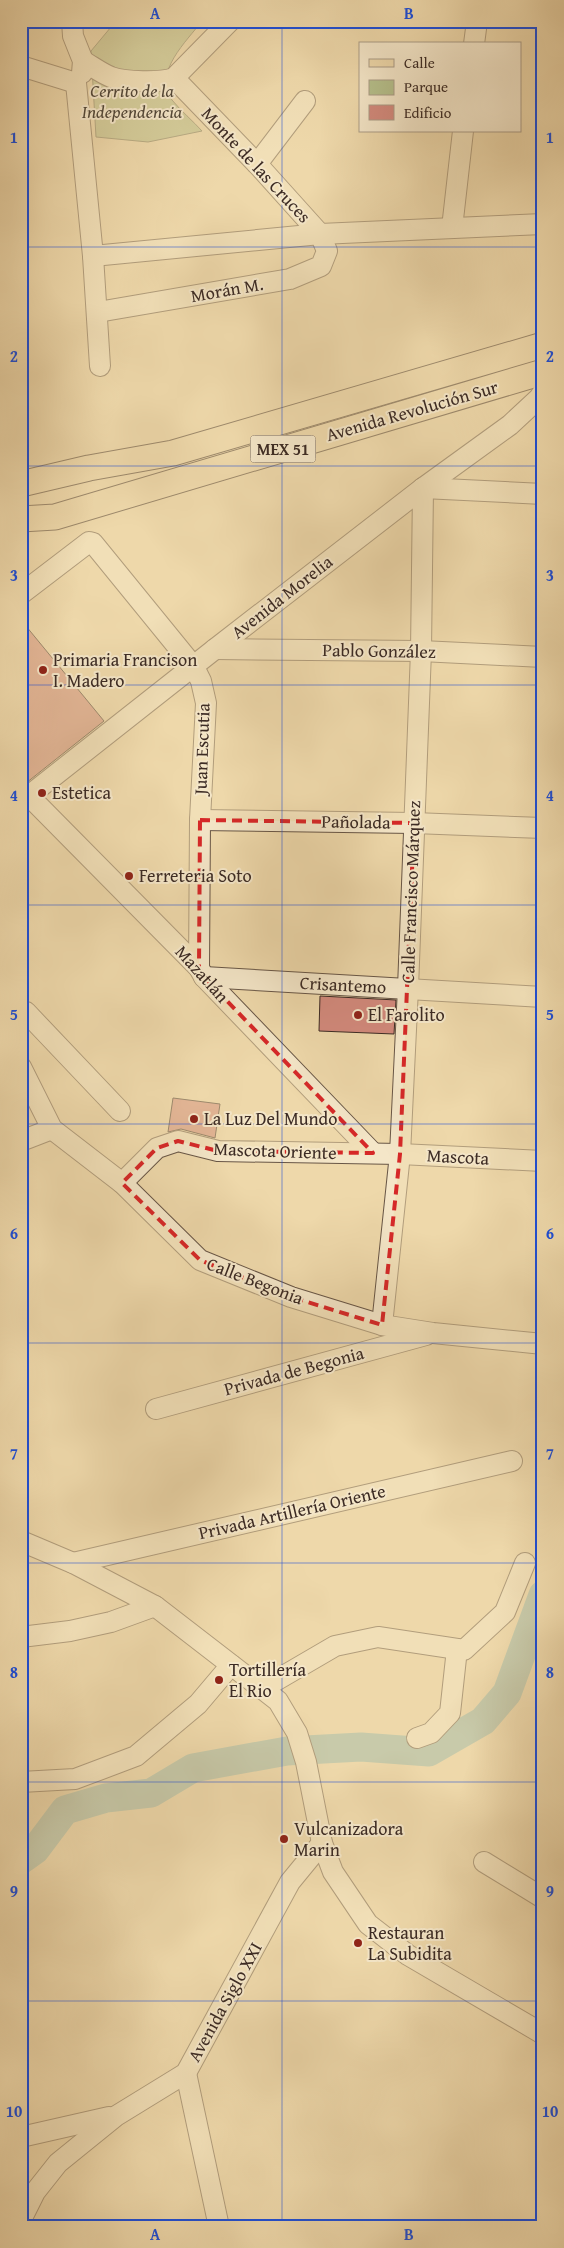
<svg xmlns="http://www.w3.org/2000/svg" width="564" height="2248" viewBox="0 0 564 2248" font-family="'Gentium Book Plus',serif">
  <rect width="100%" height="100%" fill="#eed8aa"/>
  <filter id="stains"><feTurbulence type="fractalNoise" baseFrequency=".004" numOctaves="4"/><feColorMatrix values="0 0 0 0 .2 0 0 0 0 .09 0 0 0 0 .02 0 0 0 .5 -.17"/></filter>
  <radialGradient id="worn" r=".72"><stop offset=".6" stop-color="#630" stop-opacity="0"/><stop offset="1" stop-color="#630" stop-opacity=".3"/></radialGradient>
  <path fill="#b5bf8b" stroke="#787558" d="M116 21H202C187 41 152 73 172 100 181 111 193 121 202 131L148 142 96 137 91 51Z"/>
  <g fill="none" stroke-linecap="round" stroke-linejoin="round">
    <path stroke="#99b9ac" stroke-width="29" d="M21 1860 35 1850 65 1810 106 1798 151 1793 193 1768 287 1751 361 1747 429 1752 483 1721 507 1693 543 1595"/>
  </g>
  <g fill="#d2897c" stroke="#3c2b24">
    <path d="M21 620 104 721 21 787Z"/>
    <path d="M320 996 396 1000 394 1034 319 1031Z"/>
    <path d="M173 1098 220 1104 215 1138 181 1129 168 1132Z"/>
  </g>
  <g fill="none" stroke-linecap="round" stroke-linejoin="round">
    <defs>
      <g id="minor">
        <path d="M72 21 73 36 83 61 82 73"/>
        <path d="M474 44 477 21"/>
        <path d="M83 61C92 66 101 73 111 77 125 82 160 83 174 78L230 21"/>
        <path d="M21 66 76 83"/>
        <path d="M76 83 93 256 100 366"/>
        <path d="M257 164 305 101"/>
        <path d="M452 228 463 131"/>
        <path d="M93 256 320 234 543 224"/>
        <path d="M98 312 290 279 321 266 327 251 320 234 257 164 174 78"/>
        <path d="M423 488 543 494"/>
        <path d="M21 594 89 542 93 543 194 667 201 681 206 703 200 820 199 968"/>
        <path d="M215 649 421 651 543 657"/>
        <path d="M29 796 199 968 204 977 373 1153"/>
        <path d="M21 802 215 649 423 488 510 425 539 398 543 392"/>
        <path d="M200 820 414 823 543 828"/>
        <path d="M204 977 543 997"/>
        <path d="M21 1015 26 1012 120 1111"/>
        <path d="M21 1067 52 1129 122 1183 200 1260 291 1297 382 1325 433 1333 543 1344"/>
        <path d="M21 1141 52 1129"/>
        <path d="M122 1183 157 1148 178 1141 218 1151 400 1154 543 1161"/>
        <path d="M382 1325 400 1154 408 988 421 651 423 488"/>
        <path d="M156 1409 426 1335"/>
        <path d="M21 1541 73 1563 155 1606 278 1701 297 1733 306 1762 322 1843 333 1872 368 1924 408 1955 543 2034"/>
        <path d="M73 1563 512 1461"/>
        <path d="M21 1637 70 1631 111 1622 155 1606"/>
        <path d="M263 1688 335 1646 378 1637 464 1650 505 1612 525 1563"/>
        <path d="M417 1738 431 1733 450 1713 457 1649"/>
        <path d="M21 1782 75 1779 136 1756 198 1704 231 1665"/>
        <path d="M484 1862 543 1898"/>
        <path d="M186 2073 219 2227"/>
        <path d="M21 2137 109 2117"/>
        <path d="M21 2220 35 2192 58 2163 116 2116 186 2073 290 1882 322 1843"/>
      </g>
      <g id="major">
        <path d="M21 484 89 468 173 453 543 345"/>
        <path d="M21 519 55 517 543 372"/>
      </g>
    </defs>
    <use href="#minor" stroke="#685646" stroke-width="22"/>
    <use href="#major" stroke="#3c2b24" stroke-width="27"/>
    <use href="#minor" stroke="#f4e6c8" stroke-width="20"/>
    <use href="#major" stroke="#eed8aa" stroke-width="25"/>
  </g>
  <path d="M0 0H564V2248H0ZM200 820 414 823 400 1154 382 1325 291 1297 200 1260 122 1183 157 1148 178 1141 218 1151 373 1153 204 977 199 968Z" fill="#eed8aa" fill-opacity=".55" fill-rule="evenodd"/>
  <path fill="none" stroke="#d62828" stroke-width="4" stroke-dasharray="10 6" stroke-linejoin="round" d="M200 820 414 823 400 1154 382 1325 291 1297 200 1260 122 1183 157 1148 178 1141 218 1151 373 1153 204 977 199 968Z"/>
  <path fill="none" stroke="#1d4ed8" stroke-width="1" stroke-opacity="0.55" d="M282 21V2227M21 247H543M21 466H543M21 685H543M21 905H543M21 1124H543M21 1343H543M21 1563H543M21 1782H543M21 2001H543"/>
  <g fill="#8f2418" stroke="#f4e6c8" stroke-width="2">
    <circle cx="43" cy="670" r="5"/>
    <circle cx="42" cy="793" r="5"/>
    <circle cx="129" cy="876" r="5"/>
    <circle cx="358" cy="1015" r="5"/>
    <circle cx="194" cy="1119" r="5"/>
    <circle cx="219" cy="1680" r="5"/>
    <circle cx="284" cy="1839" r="5"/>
    <circle cx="358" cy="1943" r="5"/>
  </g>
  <g text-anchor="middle" stroke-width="4" stroke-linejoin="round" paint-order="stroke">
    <rect fill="#f4e6c8" stroke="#736355" stroke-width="1" x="250.5" y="435.5" width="65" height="27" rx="4"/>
    <g font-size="16" font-weight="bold" fill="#3c2b24">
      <text x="283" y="455">MEX 51</text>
    </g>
    <g font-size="18" font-style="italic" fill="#544939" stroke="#f4e6c8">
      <text x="132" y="97">Cerrito de la<tspan x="132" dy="21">Independencia</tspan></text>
    </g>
    <g font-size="18" fill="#3c2b24" stroke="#f4e6c8">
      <text transform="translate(256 165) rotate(47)" y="6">Monte de las Cruces</text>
      <text transform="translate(227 290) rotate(-10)" y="6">Morán M.</text>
      <text transform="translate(412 411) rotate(-16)" y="6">Avenida Revolución Sur</text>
      <text transform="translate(282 597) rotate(-38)" y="6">Avenida Morelia</text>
      <text transform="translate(379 651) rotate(1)" y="6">Pablo González</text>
      <text transform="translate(202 749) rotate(-88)" y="6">Juan Escutia</text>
      <text transform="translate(356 822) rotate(1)" y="6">Pañolada</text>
      <text transform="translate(411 892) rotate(-88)" y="6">Calle Francisco Márquez</text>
      <text transform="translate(202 974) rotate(48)" y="6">Mazatlán</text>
      <text transform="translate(343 985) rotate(3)" y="6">Crisantemo</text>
      <text transform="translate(275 1151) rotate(2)" y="6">Mascota Oriente</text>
      <text transform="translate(458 1157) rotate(3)" y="6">Mascota</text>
      <text transform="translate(255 1281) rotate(21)" y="6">Calle Begonia</text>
      <text transform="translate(294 1371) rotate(-15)" y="6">Privada de Begonia</text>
      <text transform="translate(292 1512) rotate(-13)" y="6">Privada Artillería Oriente</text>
      <text transform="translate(225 2002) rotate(-61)" y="6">Avenida Siglo XXI</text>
    </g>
    <g font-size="18" fill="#3c2b24" stroke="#f4e6c8" text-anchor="start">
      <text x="53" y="666">Primaria Francison<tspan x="53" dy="21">I. Madero</tspan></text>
      <text x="52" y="799">Estetica</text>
      <text x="139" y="882">Ferreteria Soto</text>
      <text x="368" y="1021">El Farolito</text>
      <text x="204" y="1125">La Luz Del Mundo</text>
      <text x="229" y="1676">Tortillería<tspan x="229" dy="21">El Rio</tspan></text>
      <text x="294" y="1835">Vulcanizadora<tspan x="294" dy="21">Marin</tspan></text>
      <text x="368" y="1939">Restauran<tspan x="368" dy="21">La Subidita</tspan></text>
    </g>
  </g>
  <rect width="564" height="2248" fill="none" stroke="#eed8aa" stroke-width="55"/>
  <rect x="359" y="42" width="162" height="90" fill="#f4e6c8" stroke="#aa9b86"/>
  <rect x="369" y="59" width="25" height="8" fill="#eed8aa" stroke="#aa9b86"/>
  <text x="404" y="68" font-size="15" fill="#3c2b24">Calle</text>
  <rect x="369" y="80" width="25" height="15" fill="#b5bf8b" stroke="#aa9b86"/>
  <text x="404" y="92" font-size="15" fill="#3c2b24">Parque</text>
  <rect x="369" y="105" width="25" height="15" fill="#d2897c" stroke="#aa9b86"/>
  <text x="404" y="118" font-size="15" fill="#3c2b24">Edificio</text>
  <rect x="28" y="28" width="508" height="2192" fill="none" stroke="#1d4ed8" stroke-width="2"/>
  <g font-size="16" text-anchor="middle" font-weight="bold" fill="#1d4ed8">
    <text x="155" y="19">A</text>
    <text x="409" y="19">B</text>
    <text x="14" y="143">1</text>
    <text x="550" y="143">1</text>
    <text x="14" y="362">2</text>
    <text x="550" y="362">2</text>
    <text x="14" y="581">3</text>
    <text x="550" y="581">3</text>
    <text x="14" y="801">4</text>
    <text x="550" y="801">4</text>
    <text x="14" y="1020">5</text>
    <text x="550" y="1020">5</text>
    <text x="14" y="1239">6</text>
    <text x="550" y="1239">6</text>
    <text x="14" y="1459">7</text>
    <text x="550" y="1459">7</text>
    <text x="14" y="1678">8</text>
    <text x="550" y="1678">8</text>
    <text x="14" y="1897">9</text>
    <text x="550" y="1897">9</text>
    <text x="14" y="2117">10</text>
    <text x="550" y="2117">10</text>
    <text x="155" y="2240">A</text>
    <text x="409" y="2240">B</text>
  </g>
  <rect width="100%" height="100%" filter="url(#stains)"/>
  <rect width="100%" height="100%" fill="url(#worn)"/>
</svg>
